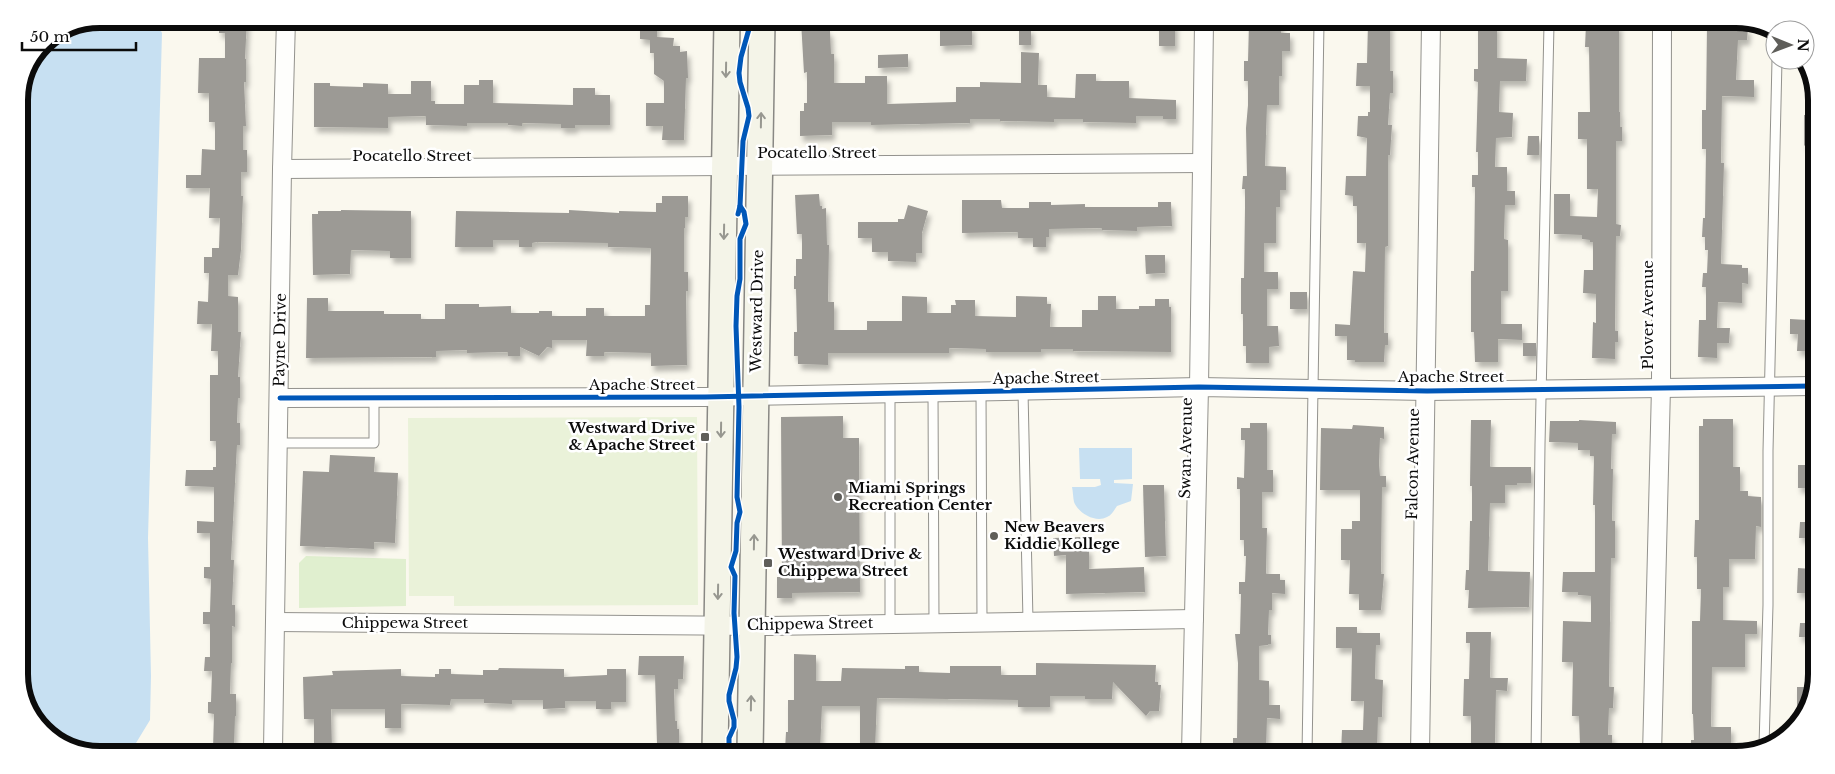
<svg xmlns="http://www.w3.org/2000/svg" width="1835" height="774" viewBox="0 0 1835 774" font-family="'Libre Baskerville',serif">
  <defs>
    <filter id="shadow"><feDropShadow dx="3" dy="5.5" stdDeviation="2.5" flood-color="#0004"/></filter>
  </defs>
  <rect width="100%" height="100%" fill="#faf8ee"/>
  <path fill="#e0efcf" d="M306 556 406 559V606L299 608V563Z"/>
  <path fill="#eaf2d9" d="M697 417 698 605 454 606V596H409L408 418Z"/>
  <g fill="#c7e0f2">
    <path d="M99 19H155L162 33 148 538 151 676 150 720 136 743 120 747 88 748 56 739 34 720 19 680V94L43 42Z"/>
    <path d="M1079 448H1132V479L1114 480V483L1133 484 1131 501 1117 506C1114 510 1112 515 1107 517 1096 523 1079 514 1074 502 1073 498 1073 491 1072 487H1095L1101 485 1100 479H1080Z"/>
  </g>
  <g fill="#9c9a95" filter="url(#shadow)">
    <path d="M233 19H247L245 59H246V82H244L246 126H243V150H247V172H241V196H243L241 250 238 275H228V296L238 297V332H241L238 377H240V398H238L237 423H240V445H237L231 560H234L232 605H235V627L232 626V663H231L230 694H236V716H235L234 750H213L214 714 208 713V702H211L212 671H204L205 657H210V624H203V612H210L211 579 204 578V567H210V533H197V521L214 522V487L185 486 186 470H213V467H216V441H210V375H218V351H211L212 324H197L198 301 208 302 209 273H204V257H212V248H219L220 218H209L210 188H186V175H201L202 149 215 150V122H209V93H198L199 58H225V33H219V21H233Z"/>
    <path d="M640 21H657V37L674 38 673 46H680V52L687 51 688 78H686L684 140H662L663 126H646V103H664V81L654 74V53H650V40L640 39Z"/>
    <path d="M801 21H824L826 31H830L831 54H834V83H865V76H887V104L956 102V87H980V82L1021 83V52L1039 53 1038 85H1047V97L1075 98 1076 74H1096V81H1129V98L1176 100V119H1163V116H1136V123L1083 122V119H1054V122L1000 121V119H970V123L871 125V122H832V135L800 136V111H804V103H807V72L804 73Z"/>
    <rect x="1159" y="23" width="16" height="23"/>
    <path d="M1249 23H1281V33H1290V51H1282V76H1279V105H1267L1265 166 1286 167V190H1280V207H1276V243H1264V272H1278V289H1267V326H1278L1279 346 1269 347V363H1246V346H1243V314H1241V278H1244L1245 207V189H1242L1243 176H1247L1246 128 1248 105V81H1244V61H1248Z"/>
    <path d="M1368 23H1390V71H1393V93H1390L1388 125H1392L1390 155H1388V246L1385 247 1384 333H1388V345H1385L1384 362H1355V360H1347V336H1335V324L1350 325 1353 271 1365 272 1366 243H1357V206H1353V196L1345 195 1346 176H1366L1367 138 1357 136 1358 116H1368V112H1370V86H1356L1357 63H1367Z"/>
    <path d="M1478 24H1497V58L1527 59 1526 81H1500L1499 112 1513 113 1512 137 1496 138 1495 167H1507V191H1515V205H1505L1504 239 1508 240V291H1501V324H1522V340L1498 339V362H1475L1474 332H1471V271H1474L1475 187H1472V175H1478V152H1476L1478 82 1474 81V69H1478Z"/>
    <path d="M1586 24H1619V112H1620V127H1622V141H1616V224L1621 225 1620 236H1616L1615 331H1618V342H1615V359L1592 358 1593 322 1596 323V294L1583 293 1584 270H1593V242H1590V240L1582 239V235L1554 234V194H1570V216L1597 217 1598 189H1587V139H1578V112H1590L1589 47H1585Z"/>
    <path d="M1707 25H1728L1731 27 1748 28 1747 40H1738L1736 80H1754V97L1722 96 1721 163H1724L1721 264 1742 265V268H1748V284L1742 283V303L1718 302 1717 328H1730L1729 343H1717V358L1698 357 1699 320H1706V287H1702L1703 273H1707L1708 250H1705V237H1702L1703 218H1705L1706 149H1702V110H1706Z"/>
    <path d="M940 26H972V45L940 46Z"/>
    <rect x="1019" y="28" width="12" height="17"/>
    <path d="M908 54V67L878 68V55Z"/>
    <path d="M479 80H493V103L573 105V88H595V95H610V125H575V128H561V124L522 123V126L508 125V123H467V126L426 125V116L388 117V128L314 127V83H330V86L363 87V83L388 84V94H411V81H431V101H435V104H464V85H479Z"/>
    <path d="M1806 112H1816L1815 158 1804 145V115H1806Z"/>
    <path d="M1528 136H1539V155H1527Z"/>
    <path d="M819 194 820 206H822V209L826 208 827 245H829L828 302H834V330H867V321H902V296L927 297V313H951V305H956L955 300H975V316L1016 317V296L1047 297V304H1051L1050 327H1082V310H1098V296H1116V309H1139V306H1155V299H1169V307H1171V352L1073 351V349H1041V352H986V349L949 348V353H828V365L798 364V356H794V332H797L796 289H794V276H796V259H802V234H797L795 195Z"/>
    <path d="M662 196H688V217H685V228H684V272H688V291H686L687 365 651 366V353L604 352V356H586L587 340H552V348L547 347 539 356 520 347V356H508V352L467 353V350L436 351V357L306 358 307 298H328V311H384V314H421V319H445V304H479V307L511 306V313H539V311H552V316H586V308H604V316H645V305H650L651 248 608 247V243L537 242 532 243V247H519V240H493V247H455L456 211 569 213V210L619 213V211L656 212V203H662Z"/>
    <path d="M962 200H1001L1002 208H1029V202H1051V205L1085 204V207H1158V202H1171L1172 226 1137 227V231L1102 230V228L1049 229V237H1046V247H1033V238H1018V232L962 233Z"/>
    <path d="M908 205 928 211 922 233V253H916V262L888 261V252H872V238H858V222H898V219H904Z"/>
    <path d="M341 210 411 211V258H390V251L351 250 350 274 313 275 312 214H318V211H341Z"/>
    <path d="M1145 255H1165V273L1146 274Z"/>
    <rect x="1290" y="292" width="17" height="17"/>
    <path d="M1790 319 1807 320V322H1814V351H1797L1798 334H1790Z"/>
    <rect x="1523" y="343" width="13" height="13"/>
    <path d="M843 416V438H859L860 592 792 593V598H777V577H782L781 417Z"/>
    <path d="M1703 419H1733V467H1740V491H1748V496L1761 497V527L1756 526 1755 559H1729V587H1723V620L1757 621V634H1745V667H1712L1711 727H1731V749L1715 751V755H1696V752H1691V740H1694L1693 714H1692V621H1700L1701 589H1697V557H1694L1695 520H1699V426H1703Z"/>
    <path d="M1471 420H1491L1490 467H1531V483H1517V485H1505V503H1490L1488 571 1530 572 1529 607 1468 608 1469 590H1465L1466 570H1469L1470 521H1472V486H1470Z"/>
    <path d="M1579 420 1616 422V434H1612L1611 469H1613L1612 521H1615V558H1611L1609 687H1614L1613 708H1609L1608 735H1612V748H1607V755H1586V745H1580L1579 716H1572L1573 662H1562L1563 621 1591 622V596L1578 595V592H1562L1563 572H1595V505H1593L1594 456H1590V450H1578V443L1549 442 1550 421H1579Z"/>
    <path d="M1250 423H1267V470H1273V492H1262V528H1267L1266 574H1280V580H1285V594L1272 593V610H1269L1268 635H1271V644H1268V645L1259 646V680L1269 681V705H1280V719L1267 718 1266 751H1258V754L1235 753V751H1233V738H1237L1238 663 1235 634H1240L1241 594H1239V582H1245L1246 556H1244V540H1240V489H1237V477L1244 478 1245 440H1241V428H1250Z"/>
    <path d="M1353 425 1384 427V439L1380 438 1379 464 1380 476H1386V487H1382L1381 574H1384L1381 610H1359V594H1349L1350 560H1341V529H1352V521H1360V490H1320L1321 428 1352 429Z"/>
    <path d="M330 455 375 457 374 472 398 473 395 543 374 542V549L300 546 303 471 329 472Z"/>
    <path d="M1798 465H1813L1811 488H1798Z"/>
    <path d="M1143 485H1164L1166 556 1145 557Z"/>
    <path d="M1800 522H1812V538H1799Z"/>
    <path d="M1083 537 1084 548H1089V569L1144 567 1145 592 1066 594V555L1054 556 1053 538Z"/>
    <path d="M1798 568 1812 569 1811 593H1797Z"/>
    <path d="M1800 623H1811V637H1799Z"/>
    <path d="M1336 627H1357V633H1380V645H1376L1375 679 1383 680 1382 717H1378L1377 754 1341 752 1342 730H1363L1364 701H1351L1352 648H1336Z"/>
    <path d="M1466 632H1491L1490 678H1508L1507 691 1496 690 1495 745H1493L1492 754H1471V716H1463L1464 679H1469L1470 643H1466Z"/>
    <path d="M794 654 816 655V681H841L842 668 905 669V666H919V672L950 673V666H1001V675H1036V663L1156 665 1155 682H1158V685H1161L1159 711H1150L1146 716 1113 682 1112 699H1085V696H1050V707H1018V700L877 698 875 752H860V706H822L820 752H790V750H785L786 732H788V700H794Z"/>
    <path d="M639 656H684L683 679H678V689H674L675 721H677V729H679V744H657L655 675H638Z"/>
    <path d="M499 668 564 669V677L607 675V669H626V702H611V709H596V701H565V708L543 709V700H512V704L484 703V699H451L450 705 401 704V728H385V709H331L332 750H314V719H304L303 677 333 675 332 671 401 669V676L435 677V674H439V669H451V674L483 675V670H498Z"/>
    <path d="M1797 687H1810V705L1806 711H1797Z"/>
  </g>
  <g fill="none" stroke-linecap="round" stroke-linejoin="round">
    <defs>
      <g id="lane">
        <path d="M981 391 982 622"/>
        <path d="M1023 391 1028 621"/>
        <path d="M933 392 934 622"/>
        <path d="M890 393V623"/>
        <path d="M279 443H374V398"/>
        <path d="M1764 746 1768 605V451L1777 60"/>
        <path d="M1307 754 1319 23"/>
        <path d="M1536 755 1540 445 1549 24"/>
      </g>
      <g id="street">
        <path d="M282 169 1202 163"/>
        <path d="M280 398 705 397 1199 387 1427 391 1813 386"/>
        <path d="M276 622 768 626 1194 619"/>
        <path d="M273 750 282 169 286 19"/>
        <path d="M1191 753 1199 387 1204 23"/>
        <path d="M1420 754 1431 24"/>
        <path d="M1652 755 1661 387 1662 24"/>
      </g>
      <g id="secondary">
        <path d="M715 752 727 21"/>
        <path d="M750 752 762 21"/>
      </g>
    </defs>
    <use href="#lane" stroke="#93928d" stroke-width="11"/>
    <use href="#street" stroke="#93928d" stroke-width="20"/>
    <use href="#secondary" stroke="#898884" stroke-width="28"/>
    <use href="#lane" stroke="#fefefc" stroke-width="9"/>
    <use href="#street" stroke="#fefefc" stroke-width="18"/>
    <use href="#secondary" stroke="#f4f4e8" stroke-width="25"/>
    <defs>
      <g id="cycleway">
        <path d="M738 214 740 206 743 141 749 116 748 108 740 82 739 73 741 57 749 29V21"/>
        <path d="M280 398 705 397 1199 387 1427 391 1813 386"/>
        <path d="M729 752V738L734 727V720L729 701V695L736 668 737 657 734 613 735 576 731 567 736 551 737 523 740 512 737 497 739 407 736 326 737 296 740 279V239L746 224 744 212 740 206"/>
      </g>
    </defs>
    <use href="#cycleway" stroke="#fff" stroke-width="8"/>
    <use href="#cycleway" stroke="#0057b8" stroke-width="5"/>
  </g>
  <defs><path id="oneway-shaft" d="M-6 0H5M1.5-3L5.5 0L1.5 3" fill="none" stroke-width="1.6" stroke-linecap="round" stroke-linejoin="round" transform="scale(1.25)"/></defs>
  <g stroke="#979790">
    <use href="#oneway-shaft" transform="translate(726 70) rotate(91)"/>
    <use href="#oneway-shaft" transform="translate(761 120) rotate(-89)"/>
    <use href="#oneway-shaft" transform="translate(724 232) rotate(91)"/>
    <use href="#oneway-shaft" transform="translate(721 430) rotate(91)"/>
    <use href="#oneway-shaft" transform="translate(754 542) rotate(-89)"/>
    <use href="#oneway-shaft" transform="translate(718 592) rotate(91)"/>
    <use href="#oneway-shaft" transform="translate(751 703) rotate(-89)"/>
  </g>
  <g fill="#5f5e5a" stroke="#fff" stroke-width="2">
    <rect x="700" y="432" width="10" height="10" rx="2.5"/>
    <circle cx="838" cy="497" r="5"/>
    <circle cx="994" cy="536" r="5"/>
    <rect x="763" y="558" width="10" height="10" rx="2.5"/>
  </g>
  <g text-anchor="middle" stroke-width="5" stroke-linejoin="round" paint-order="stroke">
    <g font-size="15" fill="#0b0b0b" stroke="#fff">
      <text x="817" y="158">Pocatello Street</text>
      <text x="412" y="161">Pocatello Street</text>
      <text transform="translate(757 311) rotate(-89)" y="5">Westward Drive</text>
      <text transform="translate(1648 315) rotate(-90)" y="5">Plover Avenue</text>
      <text transform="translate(280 340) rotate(-89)" y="5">Payne Drive</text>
      <text x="1451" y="382">Apache Street</text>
      <text transform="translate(1046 378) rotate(-1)" y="5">Apache Street</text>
      <text x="642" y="390">Apache Street</text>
      <text transform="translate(1186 448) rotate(-89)" y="5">Swan Avenue</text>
      <text transform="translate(1413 464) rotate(-89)" y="5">Falcon Avenue</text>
      <text x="405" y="628">Chippewa Street</text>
      <text transform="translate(810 624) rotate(-1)" y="5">Chippewa Street</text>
    </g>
    <g font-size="15" font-weight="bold" fill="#0b0b0b" stroke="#fff" text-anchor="start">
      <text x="695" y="433" text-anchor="end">Westward Drive<tspan x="695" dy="17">&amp; Apache Street</tspan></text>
      <text x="848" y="493">Miami Springs<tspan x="848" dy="17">Recreation Center</tspan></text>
      <text x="1004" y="532">New Beavers<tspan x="1004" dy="17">Kiddie Kollege</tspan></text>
      <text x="778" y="559">Westward Drive &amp;<tspan x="778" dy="17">Chippewa Street</tspan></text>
    </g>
  </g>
  <path d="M0 0H1835V774H0ZM100 28H1736A72 72 0 0 1 1808 100V674A72 72 0 0 1 1736 746H100A72 72 0 0 1 28 674V100A72 72 0 0 1 100 28Z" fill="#fff" fill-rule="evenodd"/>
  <path fill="none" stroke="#0b0b0b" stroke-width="6" d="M100 28H1736A72 72 0 0 1 1808 100V674A72 72 0 0 1 1736 746H100A72 72 0 0 1 28 674V100A72 72 0 0 1 100 28Z"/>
  <g transform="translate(1790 45) rotate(91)"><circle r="24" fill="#ffffff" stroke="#9d9d9d"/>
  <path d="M0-4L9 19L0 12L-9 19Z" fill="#5f5e5a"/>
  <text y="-8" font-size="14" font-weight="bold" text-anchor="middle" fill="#0b0b0b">N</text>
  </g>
  <path d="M22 42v8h114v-8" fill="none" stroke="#0b0b0b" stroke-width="2.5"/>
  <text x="30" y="42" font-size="15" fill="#0b0b0b" stroke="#ffffff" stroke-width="4" paint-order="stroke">50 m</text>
</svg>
